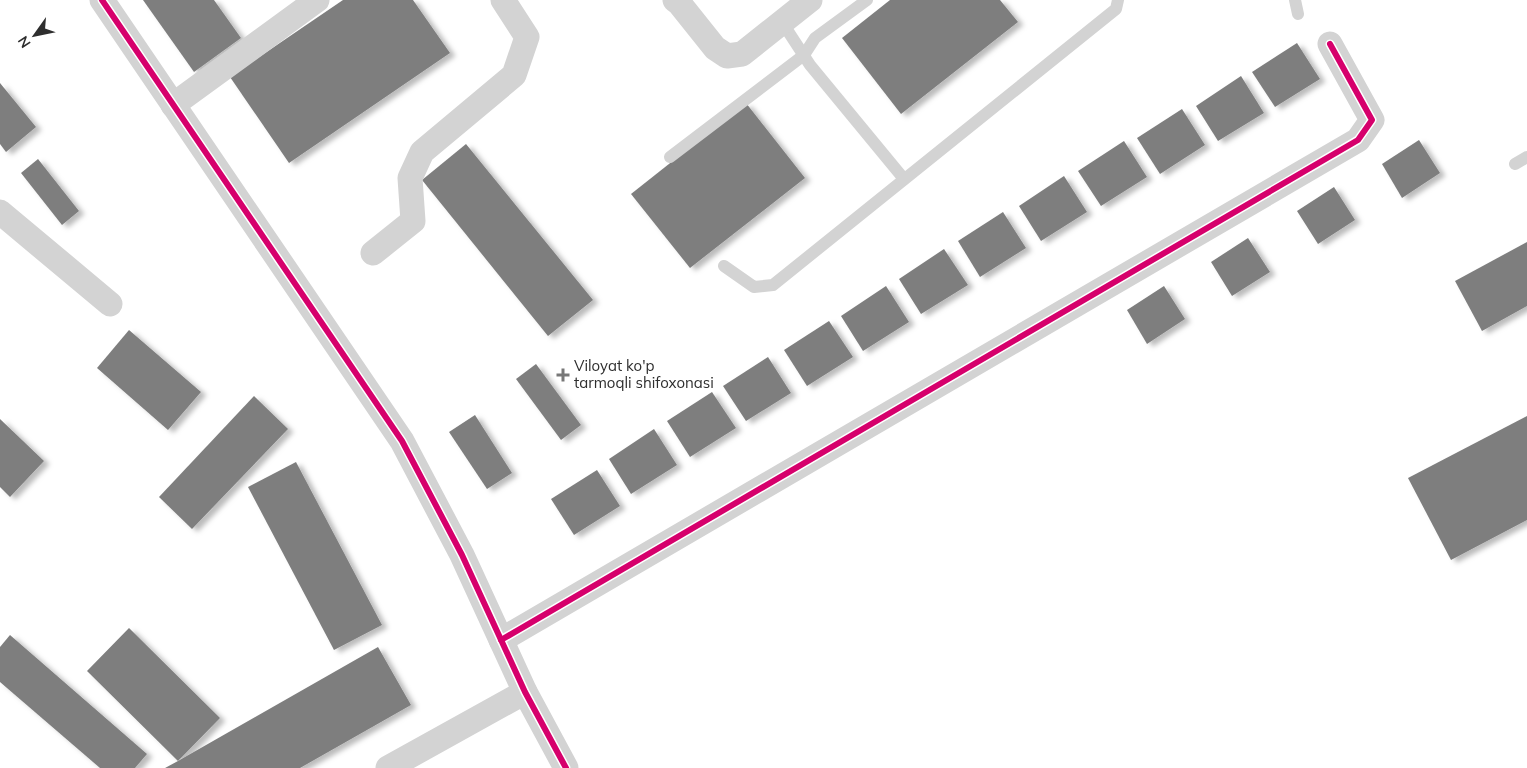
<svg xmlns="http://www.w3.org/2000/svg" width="1527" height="768" viewBox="0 0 1527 768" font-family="Mulish,sans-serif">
  <defs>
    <filter id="shadow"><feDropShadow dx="5.5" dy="3" stdDeviation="2.5" flood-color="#0004"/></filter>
  </defs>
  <rect width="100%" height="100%" fill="#fff"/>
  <g fill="#7e7e7e" filter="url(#shadow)">
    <path d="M143 0H214L241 38 194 72Z"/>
    <path d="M343 0H413L450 53 289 163 230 77Z"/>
    <path d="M890 0H1000L1018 22 901 114 842 38Z"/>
    <path d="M1297 43 1320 79 1275 107 1252 72Z"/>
    <path d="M1241 76 1264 113 1218 141 1196 106Z"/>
    <path d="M0 83 36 127 6 152 0 144Z"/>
    <path d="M746 103 805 178 690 268 631 194Z"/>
    <path d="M1182 109 1205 145 1160 174 1137 138Z"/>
    <path d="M1419 140 1440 173 1402 198 1382 164Z"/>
    <path d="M1124 141 1147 177 1101 206 1078 171Z"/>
    <path d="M466 144 593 300 548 336 422 180Z"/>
    <path d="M38 159 79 211 62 225 21 173Z"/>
    <path d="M1064 176 1087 212 1041 241 1019 206Z"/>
    <path d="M1334 187 1355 220 1318 244 1297 211Z"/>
    <path d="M1003 212 1026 248 980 277 958 241Z"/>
    <path d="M1248 238 1270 272 1232 296 1211 262Z"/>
    <path d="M1527 242V306L1482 331 1455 281Z"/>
    <path d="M944 249 968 285 921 314 899 279Z"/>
    <path d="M886 286 909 322 863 351 841 316Z"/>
    <path d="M1164 286 1185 319 1147 344 1127 310Z"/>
    <path d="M829 321 853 357 807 386 784 350Z"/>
    <path d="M129 330 201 392 168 430 97 368Z"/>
    <path d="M768 357 791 393 746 421 723 386Z"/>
    <path d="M536 364 581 425 561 440 516 379Z"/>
    <path d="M712 392 736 428 690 457 667 421Z"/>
    <path d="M254 396 288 429 192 529 159 497Z"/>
    <path d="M475 415 512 473 487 489 449 432Z"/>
    <path d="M1527 416V520L1451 560 1408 478Z"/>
    <path d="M0 419 44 461 10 497 0 487Z"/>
    <path d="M654 429 677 465 631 494 609 459Z"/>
    <path d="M296 462 382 625 334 650 248 487Z"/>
    <path d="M597 470 620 506 574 535 551 499Z"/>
    <path d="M129 628 220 718 178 761 378 647 411 705 300 768H165L178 761 87 671Z"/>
    <path d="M10 635 147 754 135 768H100L0 682V647Z"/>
  </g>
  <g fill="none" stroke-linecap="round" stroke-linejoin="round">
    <g stroke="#d3d3d3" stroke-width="12">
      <path d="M1295 0 1298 14"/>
      <path d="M782 22 810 65 904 179"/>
      <path d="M670 157 804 55 815 38 867 0"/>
      <path d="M1515 164 1527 157"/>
      <path d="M724 266 754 287 773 285 1116 9 1118 0"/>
    </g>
    <g stroke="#d3d3d3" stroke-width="25">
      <path d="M102 0 402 441 462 555 525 692 566 768"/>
      <path d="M675 0 679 3 715 48 727 56 742 54 810 0"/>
      <path d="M173 105 317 0"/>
      <path d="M0 212 110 304"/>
      <path d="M373 253 413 221 410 178 422 152 514 75 527 37 503 0"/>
      <path d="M501 640 1358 140 1372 120 1330 44"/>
      <path d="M388 768 525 692"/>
    </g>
    <defs>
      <g id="cycleway">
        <path d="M102 0 402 441 462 555 525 692 566 768"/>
        <path d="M501 640 1358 140 1372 120 1330 44"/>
      </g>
    </defs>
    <use href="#cycleway" stroke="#fff" stroke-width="9"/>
    <use href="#cycleway" stroke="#d6006c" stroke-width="6"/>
  </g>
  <path fill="#777" stroke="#fff" stroke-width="2" d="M560.5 367.5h5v5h5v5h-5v5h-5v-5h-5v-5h5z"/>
  <g text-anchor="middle" stroke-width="5" stroke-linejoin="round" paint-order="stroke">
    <g font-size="15" fill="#2e2e2e" stroke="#fff" text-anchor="start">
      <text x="574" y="371">Viloyat ko'p<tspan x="574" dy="17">tarmoqli shifoxonasi</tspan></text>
    </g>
  </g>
  <g transform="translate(35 35) rotate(237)" stroke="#ffffff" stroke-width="4" paint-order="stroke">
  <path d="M0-4L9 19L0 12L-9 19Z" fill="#2e2e2e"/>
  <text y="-8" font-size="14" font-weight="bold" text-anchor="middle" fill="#2e2e2e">N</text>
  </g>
</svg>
